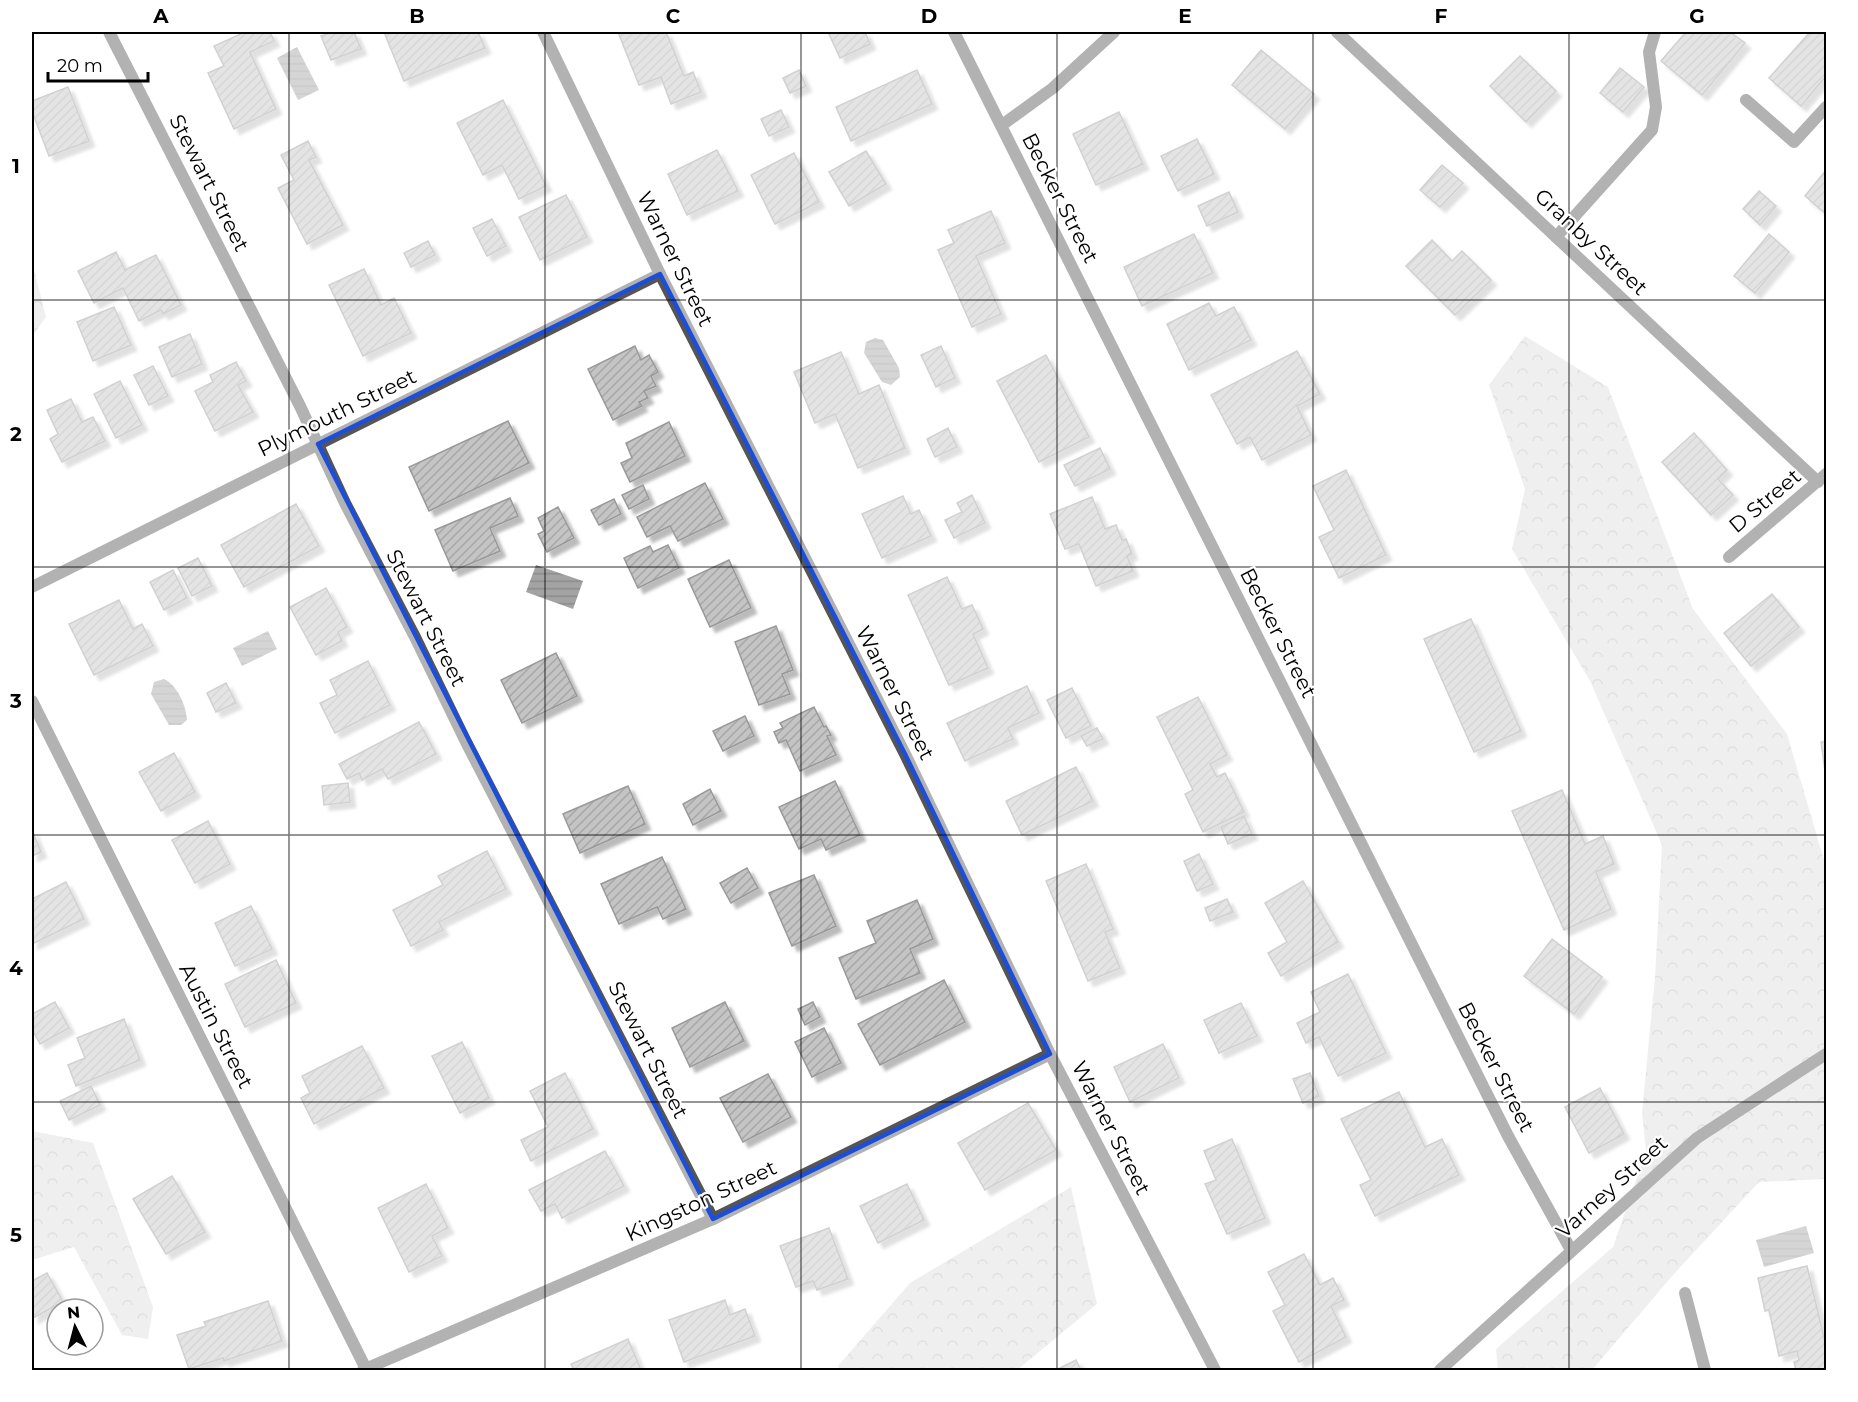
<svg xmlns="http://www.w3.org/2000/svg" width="1858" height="1402" viewBox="0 0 1858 1402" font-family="Montserrat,sans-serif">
  <defs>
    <pattern id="forest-crowns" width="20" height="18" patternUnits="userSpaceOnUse" patternTransform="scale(1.5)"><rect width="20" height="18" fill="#dcdcdc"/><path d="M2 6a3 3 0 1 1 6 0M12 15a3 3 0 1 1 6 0" fill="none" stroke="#bbb"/></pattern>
    <pattern id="water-rules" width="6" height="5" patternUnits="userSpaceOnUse" patternTransform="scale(1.5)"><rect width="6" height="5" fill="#a3a3a3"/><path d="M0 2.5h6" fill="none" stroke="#8b8b8b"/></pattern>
    <pattern id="building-hatch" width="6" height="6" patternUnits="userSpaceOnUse" patternTransform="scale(1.5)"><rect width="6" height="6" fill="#c4c4c4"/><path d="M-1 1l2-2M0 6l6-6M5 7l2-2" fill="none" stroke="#a7a7a7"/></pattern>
    <filter id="shadow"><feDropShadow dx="5.5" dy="5.5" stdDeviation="1.5" flood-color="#0004"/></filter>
  </defs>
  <rect width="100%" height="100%" fill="#fff"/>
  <g fill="url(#forest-crowns)">
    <path d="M32 261 46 317 32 337Z"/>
    <path d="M1525 336 1608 387 1693 609 1787 734 1826 867V1179L1759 1182 1673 1275 1592 1370H1498L1496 1349 1613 1247 1646 1151 1642 1113 1655 977 1662 845 1590 681 1512 549 1525 489 1489 385Z"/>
    <path d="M32 1124 33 1131 93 1143 153 1307 148 1339 122 1335 74 1247 32 1260Z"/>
    <path d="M1071 1187 1097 1304 1017 1370H840L838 1366 910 1283Z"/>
  </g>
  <g fill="url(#water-rules)">
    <path d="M297 47 319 90 298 100 277 58Z"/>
    <path d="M875 338 883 340 899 368 900 377 891 385 882 382 864 353 866 342Z"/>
    <path d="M536 565 583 581 573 609 526 592Z"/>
    <path d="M268 631 277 649 242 666 233 648Z"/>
    <path d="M164 679C177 685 186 705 187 720L181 725H169L151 694 154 682Z"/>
    <path d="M1806 1226 1814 1253 1764 1267 1756 1240Z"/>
  </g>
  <g fill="url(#building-hatch)" stroke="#999" stroke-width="1.5" filter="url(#shadow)">
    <path d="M245 32H270L274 41 250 52 276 109 234 129 208 73 224 66 214 46Z"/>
    <path d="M332 32H354L361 49 331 60 321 36Z"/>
    <path d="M384 32H478L485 48 404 81Z"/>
    <path d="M618 32H666L684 76 693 72 701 92 671 104 661 77 639 85Z"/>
    <path d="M828 32H865L870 44 840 58Z"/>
    <path d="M1686 32H1730L1745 43 1702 95 1661 61Z"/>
    <path d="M1810 32H1826V76L1801 106 1769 78Z"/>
    <path d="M1261 50 1314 94 1285 129 1232 85Z"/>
    <path d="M1520 56 1556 91 1526 122 1490 86Z"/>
    <path d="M1620 68 1644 87 1623 112 1600 93Z"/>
    <path d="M799 70 806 86 790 93 783 78Z"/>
    <path d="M917 70 932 104 851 141 836 107Z"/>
    <path d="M68 87 89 141 49 156 32 111V101Z"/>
    <path d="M503 100 546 186 519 199 502 165 483 175 457 123Z"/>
    <path d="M781 110 789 127 769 136 761 119Z"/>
    <path d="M1119 112 1143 164 1096 185 1073 134Z"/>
    <path d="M1197 139 1214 174 1178 191 1161 156Z"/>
    <path d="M308 141 316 157 309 160 343 225 307 244 278 188 294 180 281 155Z"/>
    <path d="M717 150 738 191 687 215 668 174Z"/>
    <path d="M866 151 886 184 849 206 829 172Z"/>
    <path d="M794 153 819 202 775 224 751 175Z"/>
    <path d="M1442 165 1463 183 1440 207 1420 190Z"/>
    <path d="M1826 170V214L1805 196Z"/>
    <path d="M1759 191 1776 206 1760 225 1743 209Z"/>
    <path d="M1229 192 1238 212 1207 226 1198 206Z"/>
    <path d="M566 195 587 237 540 260 519 217Z"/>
    <path d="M991 211 1005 243 976 256 1001 314 972 327 938 250 954 243 948 230Z"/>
    <path d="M492 219 506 246 487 256 473 228Z"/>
    <path d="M1194 234 1213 273 1142 306 1124 267Z"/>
    <path d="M1769 234 1789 252 1755 293 1734 276Z"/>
    <path d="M1432 240 1452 261 1462 251 1491 280 1455 315 1406 266Z"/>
    <path d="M428 241 435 255 411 267 404 253Z"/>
    <path d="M116 252 125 270 156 255 181 305 163 314 161 310 139 321 123 288 94 303 78 271Z"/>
    <path d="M364 269 381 305 394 298 411 333 363 356 329 285Z"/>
    <path d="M1209 303 1216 316 1234 307 1251 340 1189 370 1167 324Z"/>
    <path d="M114 307 131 345 93 361 77 322Z"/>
    <path d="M190 334 202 364 172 377 159 347Z"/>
    <path d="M635 346 641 360 649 355 658 372 651 376 656 386 644 391 648 398 639 402 642 406 613 420 588 369Z"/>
    <path d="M941 346 955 378 936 387 921 355Z"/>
    <path d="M1297 351 1320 394 1297 406 1311 435 1262 460 1250 437 1237 444 1211 395Z"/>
    <path d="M841 352 859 394 879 385 905 448 858 468 835 414 815 423 794 372Z"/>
    <path d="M1046 355 1089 437 1039 462 997 381Z"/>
    <path d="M236 362 246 381 238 385 253 412 215 431 195 391 213 382 210 375Z"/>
    <path d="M153 366 168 396 149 405 134 375Z"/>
    <path d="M120 381 142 425 116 438 94 394Z"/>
    <path d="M71 399 82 422 93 417 105 441 62 462 50 439 58 434 47 410Z"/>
    <path d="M508 421 529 463 429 511 409 467Z"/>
    <path d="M669 422 685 456 630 482 621 463 632 458 626 443Z"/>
    <path d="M948 428 957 447 935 457 927 439Z"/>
    <path d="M1694 433 1727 470 1718 479 1733 495 1711 515 1662 462Z"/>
    <path d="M1100 448 1110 469 1075 486 1064 465Z"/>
    <path d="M1346 470 1386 555 1339 578 1319 537 1334 530 1313 486Z"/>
    <path d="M705 483 723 519 678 541 670 526 647 537 637 517Z"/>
    <path d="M643 485 649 499 629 509 622 495Z"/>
    <path d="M972 495 985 523 954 538 945 520 962 512 957 503Z"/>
    <path d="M903 496 911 514 919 510 931 536 882 558 862 514Z"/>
    <path d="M1092 497 1105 529 1116 525 1122 540 1126 539 1132 554 1127 556 1133 571 1096 586 1079 544 1065 549 1050 514Z"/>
    <path d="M510 498 518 516 490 528 500 551 453 571 435 530Z"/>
    <path d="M614 499 621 514 599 525 591 510Z"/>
    <path d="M296 504 319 546 244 587 221 545Z"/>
    <path d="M558 507 574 538 547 552 538 534 544 531 538 518Z"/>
    <path d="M668 545 679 568 638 588 624 558 650 546 653 552Z"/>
    <path d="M198 558 212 586 192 596 178 568Z"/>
    <path d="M729 560 751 608 710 627 688 579Z"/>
    <path d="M173 570 187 598 164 610 150 582Z"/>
    <path d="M947 577 962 609 972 605 983 629 973 634 988 668 949 685 908 595Z"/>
    <path d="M326 588 347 627 338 632 342 641 316 655 290 607Z"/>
    <path d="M1772 594 1799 627 1751 666 1724 633Z"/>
    <path d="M119 600 133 629 142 624 153 646 94 675 69 624Z"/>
    <path d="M1471 619 1521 731 1474 752 1424 639Z"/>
    <path d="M776 626 793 670 782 674 790 694 759 705 735 642Z"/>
    <path d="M556 653 577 696 522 723 501 680Z"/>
    <path d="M368 661 390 705 335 733 320 703 337 695 330 680Z"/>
    <path d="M226 683 236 703 216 712 207 693Z"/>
    <path d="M1027 686 1039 713 1008 728 1013 739 965 761 947 723Z"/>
    <path d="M1072 688 1091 726 1066 738 1047 700Z"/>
    <path d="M1198 697 1227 755 1210 764 1217 777 1225 773 1244 812 1203 832 1185 794 1193 790 1157 717Z"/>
    <path d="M814 707 824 727 826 726 831 735 827 736 836 755 800 771 786 740 779 743 774 732 783 728 780 723Z"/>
    <path d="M745 716 754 736 723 751 713 731Z"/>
    <path d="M419 722 436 754 388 779 382 769 362 780 359 773 347 779 339 764Z"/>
    <path d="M1097 728 1103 739 1087 746 1081 736Z"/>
    <path d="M1826 741V778L1821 742Z"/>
    <path d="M174 753 195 792 161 811 139 772Z"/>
    <path d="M1076 767 1093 801 1022 835 1006 801Z"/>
    <path d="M835 781 860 835 826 850 821 839 799 849 779 807Z"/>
    <path d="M348 783 350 802 324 805 322 786Z"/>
    <path d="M628 786 645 824 580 853 563 814Z"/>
    <path d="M710 789 721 811 693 825 683 804Z"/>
    <path d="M1562 790 1585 844 1603 836 1614 864 1596 872 1611 909 1564 930 1512 811Z"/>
    <path d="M1244 816 1252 834 1228 844 1221 827Z"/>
    <path d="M208 821 230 864 195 883 172 840Z"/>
    <path d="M32 830 41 852 32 856Z"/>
    <path d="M487 851 506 889 439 922 443 930 411 946 393 910 443 885 438 876Z"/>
    <path d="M1199 854 1213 884 1197 891 1184 861Z"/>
    <path d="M662 857 686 909 663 919 657 907 619 924 601 884Z"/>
    <path d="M1086 864 1113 929 1105 932 1120 968 1088 981 1046 881Z"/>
    <path d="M747 868 758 888 731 903 720 883Z"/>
    <path d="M814 875 836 926 792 946 769 893Z"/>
    <path d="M1303 881 1338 942 1281 976 1268 953 1287 942 1265 903Z"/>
    <path d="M66 882 84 919 32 944V899Z"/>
    <path d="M1227 899 1233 912 1210 921 1205 908Z"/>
    <path d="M917 900 933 939 910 949 920 973 856 999 839 958 876 943 867 921Z"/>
    <path d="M251 906 272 949 235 966 215 923Z"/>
    <path d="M1552 939 1602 977 1574 1014 1524 976Z"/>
    <path d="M276 960 296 1003 245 1027 225 984Z"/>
    <path d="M1348 974 1386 1053 1338 1076 1319 1037 1306 1043 1297 1023 1320 1012 1311 992Z"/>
    <path d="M944 980 965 1022 880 1065 858 1024Z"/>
    <path d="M55 1002 69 1028 40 1044 32 1029V1014Z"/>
    <path d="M725 1002 744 1041 690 1067 672 1028Z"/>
    <path d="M813 1002 820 1017 805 1025 798 1009Z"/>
    <path d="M1241 1003 1257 1036 1219 1053 1204 1020Z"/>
    <path d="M124 1019 140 1060 76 1086 68 1065 85 1058 77 1038Z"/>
    <path d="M824 1028 841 1063 812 1077 795 1042Z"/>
    <path d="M462 1042 489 1098 460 1113 432 1056Z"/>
    <path d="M1163 1044 1179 1078 1130 1102 1114 1067Z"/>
    <path d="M362 1046 384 1088 314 1124 301 1098 310 1093 302 1076Z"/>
    <path d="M565 1073 593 1129 531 1161 521 1140 548 1127 530 1091Z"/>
    <path d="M1310 1073 1319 1096 1303 1103 1293 1079Z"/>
    <path d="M768 1074 791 1117 743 1142 720 1098Z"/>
    <path d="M91 1086 100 1105 69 1120 60 1101Z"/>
    <path d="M1600 1088 1624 1134 1589 1153 1565 1107Z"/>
    <path d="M1399 1092 1425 1147 1442 1139 1459 1175 1375 1216 1360 1185 1371 1180 1341 1119Z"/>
    <path d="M1028 1103 1056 1150 985 1190 958 1143Z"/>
    <path d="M1232 1139 1265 1218 1227 1234 1205 1184 1216 1180 1204 1151Z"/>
    <path d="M605 1151 624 1186 562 1218 555 1204 541 1211 529 1190Z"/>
    <path d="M172 1176 205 1232 166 1254 133 1199Z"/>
    <path d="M426 1184 448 1228 432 1236 442 1256 409 1272 378 1208Z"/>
    <path d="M907 1184 924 1220 878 1243 860 1206Z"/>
    <path d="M829 1228 848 1279 817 1290 813 1281 796 1287 780 1246Z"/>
    <path d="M1304 1254 1320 1285 1333 1278 1344 1300 1331 1306 1346 1337 1299 1362 1273 1311 1285 1305 1268 1272Z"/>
    <path d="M1807 1266 1826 1346V1370H1796L1794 1362 1799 1360 1797 1351 1779 1356 1769 1310 1765 1311 1758 1278Z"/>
    <path d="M47 1273 63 1302 33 1318 32 1281Z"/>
    <path d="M725 1300 730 1315 745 1309 755 1336 684 1362 669 1320Z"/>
    <path d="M268 1301 282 1341 224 1361 223 1358 189 1369 177 1335 206 1326 204 1322Z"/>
    <path d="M628 1339 641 1370H574L571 1364Z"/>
    <path d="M1076 1360 1081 1370H1056Z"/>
  </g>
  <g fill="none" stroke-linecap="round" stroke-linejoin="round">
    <g stroke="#555" stroke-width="12">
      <path d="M1746 100 1794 142 1826 107"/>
      <path d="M1556 237 1652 130 1656 107 1649 52 1655 32"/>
    </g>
    <g stroke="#555" stroke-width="12">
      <path d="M109 32 300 406 345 503 415 637 466 742 713 1219"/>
      <path d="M543 32 660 274 905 754 1050 1054 1215 1370"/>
      <path d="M954 32 1508 1136 1571 1250"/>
      <path d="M1337 32 1818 482"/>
      <path d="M1002 125 1053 88 1114 32"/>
      <path d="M1729 557 1826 474"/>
      <path d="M32 587 660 274"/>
      <path d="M32 701 366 1369"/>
      <path d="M1685 1293 1705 1370"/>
      <path d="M363 1370 713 1219 1050 1054"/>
      <path d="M1440 1370 1697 1138 1826 1054"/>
    </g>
  </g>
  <path d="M0 0H1858V1402H0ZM660 274 905 754 1050 1054 713 1219 318 444Z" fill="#fff" fill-opacity=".55" fill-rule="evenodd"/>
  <path fill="none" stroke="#1d4ed8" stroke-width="4.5" stroke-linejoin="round" d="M660 274 905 754 1050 1054 713 1219 318 444Z"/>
  <path fill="none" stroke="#000" stroke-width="1.5" stroke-opacity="0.55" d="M289 32V1370M545 32V1370M801 32V1370M1057 32V1370M1313 32V1370M1569 32V1370M32 300H1826M32 567H1826M32 835H1826M32 1102H1826"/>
  <g text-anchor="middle" stroke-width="4.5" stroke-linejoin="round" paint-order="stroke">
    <g font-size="21" fill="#000" stroke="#fff">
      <text transform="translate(209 183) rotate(63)" y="7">Stewart Street</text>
      <text transform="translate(1060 198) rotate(63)" y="7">Becker Street</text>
      <text transform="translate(1591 242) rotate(43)" y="7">Granby Street</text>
      <text transform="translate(675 259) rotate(64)" y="7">Warner Street</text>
      <text transform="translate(337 413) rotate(-26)" y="7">Plymouth Street</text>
      <text transform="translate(1765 501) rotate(-40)" y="7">D Street</text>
      <text transform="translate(426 618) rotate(63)" y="7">Stewart Street</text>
      <text transform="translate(1278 633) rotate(63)" y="7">Becker Street</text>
      <text transform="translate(895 693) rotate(63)" y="7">Warner Street</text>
      <text transform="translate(216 1026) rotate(63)" y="7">Austin Street</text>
      <text transform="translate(648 1050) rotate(63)" y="7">Stewart Street</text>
      <text transform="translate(1496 1067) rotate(63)" y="7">Becker Street</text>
      <text transform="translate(1111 1128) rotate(63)" y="7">Warner Street</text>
      <text transform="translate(1612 1187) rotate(-42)" y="7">Varney Street</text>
      <text transform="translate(701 1201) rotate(-25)" y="7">Kingston Street</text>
    </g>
  </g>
  <rect width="1858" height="1402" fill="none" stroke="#ffffff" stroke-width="66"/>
  <g transform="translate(75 1327) rotate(354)"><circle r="28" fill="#ffffff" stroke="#999999" stroke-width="1.5"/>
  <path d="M0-4.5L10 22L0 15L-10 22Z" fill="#000000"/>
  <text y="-9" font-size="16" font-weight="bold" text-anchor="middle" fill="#000000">N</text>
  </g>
  <path d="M48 72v9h100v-9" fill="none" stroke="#000000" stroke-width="3"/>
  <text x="57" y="72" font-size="18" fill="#000000" stroke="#ffffff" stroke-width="4.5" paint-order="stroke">20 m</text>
  <rect x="33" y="33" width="1792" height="1336" fill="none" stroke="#000" stroke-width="2"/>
  <g font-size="20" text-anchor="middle" font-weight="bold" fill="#000">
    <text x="161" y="23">A</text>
    <text x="417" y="23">B</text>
    <text x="673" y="23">C</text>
    <text x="929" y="23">D</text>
    <text x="1185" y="23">E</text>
    <text x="1441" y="23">F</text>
    <text x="1697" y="23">G</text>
    <text x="16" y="173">1</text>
    <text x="16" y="441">2</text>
    <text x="16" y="708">3</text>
    <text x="16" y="975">4</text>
    <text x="16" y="1242">5</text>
  </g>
</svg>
